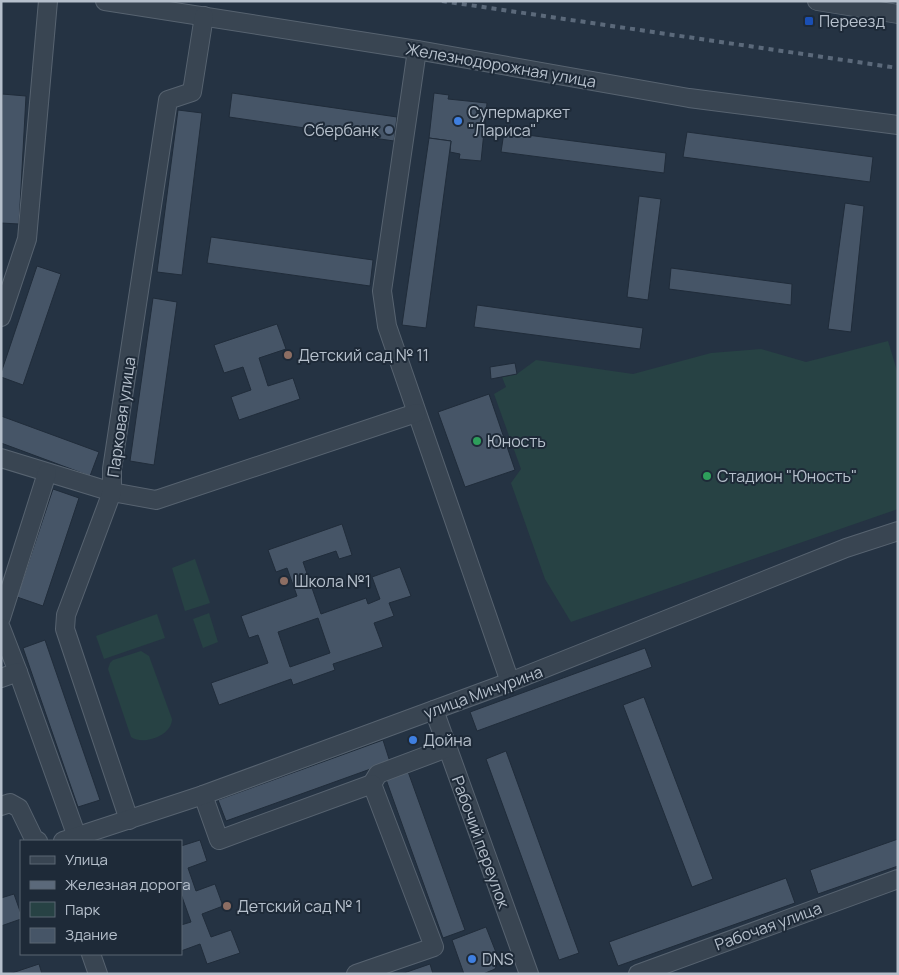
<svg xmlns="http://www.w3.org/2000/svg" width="899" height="975" viewBox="0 0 899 975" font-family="Manrope,sans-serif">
  <rect width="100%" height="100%" fill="#253343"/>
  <g fill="#274244">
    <path d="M888 341 898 374V509L571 622 545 579 511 483 521 469 494 394 506 387 502 377 517 374 536 360 633 374 711 353 761 349 806 362Z"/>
    <path d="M195 559 210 603 185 611 172 568Z"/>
    <path d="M209 613 218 642 203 648 193 619Z"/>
    <path d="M157 614 165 638 104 659 96 636Z"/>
    <path d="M141 651 149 656 172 719C172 735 144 746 131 737L108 669 110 663 113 660Z"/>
  </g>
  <g fill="#465567" stroke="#202c3a" fill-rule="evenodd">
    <path d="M232 93 397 117 394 141 229 117Z"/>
    <path d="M434 93 449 95 448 99 487 103 481 161 459 159 460 154 450 152 451 141 429 138Z"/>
    <path d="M2 94 26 96 19 224 1 223Z"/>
    <path d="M178 110 202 113 182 275 157 272Z"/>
    <path d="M504 132 666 153 664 173 501 152Z"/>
    <path d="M687 132 873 157 870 182 683 157Z"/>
    <path d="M429 138 451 141 426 328 402 325Z"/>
    <path d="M639 196 661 199 648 300 627 297Z"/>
    <path d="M845 203 864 206 851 332 828 329Z"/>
    <path d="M211 237 373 260 370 286 207 263Z"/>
    <path d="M37 266 61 274 23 385 1 377V373Z"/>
    <path d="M671 268 792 284 791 305 669 289Z"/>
    <path d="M153 298 177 302 154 465 130 461Z"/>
    <path d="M477 305 643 328 640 349 474 327Z"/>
    <path d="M277 324 286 349 259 358 268 386 293 378 300 399 239 420 231 397 251 390 243 367 224 373 214 345Z"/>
    <path d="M515 363 517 374 491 379 490 367Z"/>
    <path d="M489 394 515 470 465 487 438 412Z"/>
    <path d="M1 416 99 452 90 476 1 443Z"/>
    <path d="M53 489 79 498 43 606 17 597Z"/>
    <path d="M342 524 352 555 339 559 336 551 303 562 321 614 366 598 368 604 380 599 372 577 400 567 411 596 389 603 394 616 374 623 383 647 333 664 335 670 293 685 291 679 219 705 211 683 268 663 258 635 249 638 241 616 297 596 287 568 276 572 268 550ZM318 618 330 653 290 667 278 632Z"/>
    <path d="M45 640 100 800 78 807 23 648Z"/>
    <path d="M645 648 652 667 477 731 470 712Z"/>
    <path d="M644 697 713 879 692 887 623 705Z"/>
    <path d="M383 740 390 762 226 821 218 800Z"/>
    <path d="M506 751 579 953 559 960 486 759Z"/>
    <path d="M406 766 465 930 443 938 384 774Z"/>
    <path d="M898 839V866L818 894 810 870Z"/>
    <path d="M200 840 207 861 188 868 196 891 215 884 223 906 202 914 211 937 231 930 240 953 207 964 200 944 181 951V925L191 922 181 894V846Z"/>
    <path d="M786 878 795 903 618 966 609 942Z"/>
    <path d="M14 894 21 914V919L1 926V898Z"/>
    <path d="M486 927 499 960 495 969 483 974H464L452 940Z"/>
    <path d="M39 964 42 974H9Z"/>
    <path d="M430 964 433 974H401Z"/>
  </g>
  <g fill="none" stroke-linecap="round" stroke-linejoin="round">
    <defs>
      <g id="minor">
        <path d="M105 1 417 50 689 98 898 125"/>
        <path d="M817 1 898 14"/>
        <path d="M417 50 382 291 387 326 510 682"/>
        <path d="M1 317 27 239 48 1"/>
        <path d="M1 458 112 492 156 500 416 413"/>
        <path d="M1 618 47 473"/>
        <path d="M1 628 18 672"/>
        <path d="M1 678 18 672 77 837"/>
        <path d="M434 710 529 974"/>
        <path d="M372 784 378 774 447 748"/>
        <path d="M203 795 219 840 372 784 434 947 356 974"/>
        <path d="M1 806 10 803 19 808 34 839 38 841"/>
        <path d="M129 820 65 629 66 615 112 492V469L168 100 192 92 204 16"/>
        <path d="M63 841 203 795 510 682 846 548 898 531"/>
        <path d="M91 954 98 974"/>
        <path d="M638 974 898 879"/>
      </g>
    </defs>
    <use href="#minor" stroke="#576370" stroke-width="20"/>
    <use href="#minor" stroke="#394552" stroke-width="18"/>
    <path stroke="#5b697a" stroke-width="4" stroke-dasharray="5 5" stroke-linecap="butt" d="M442 1 898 68"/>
  </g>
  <rect fill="#1a4fb4" stroke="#1e2a38" stroke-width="2" x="804" y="16" width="10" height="10" rx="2.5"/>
  <g fill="#3f7fe0" stroke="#1e2a38" stroke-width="2">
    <circle cx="458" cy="121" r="5"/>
    <circle cx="413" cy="740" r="5"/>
    <circle cx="472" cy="959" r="5"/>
  </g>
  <circle fill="#5c6f8a" stroke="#1e2a38" stroke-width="2" cx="389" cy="130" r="5"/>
  <g fill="#8d6e63" stroke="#1e2a38" stroke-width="2">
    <circle cx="288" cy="355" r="5"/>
    <circle cx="284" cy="581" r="5"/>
    <circle cx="227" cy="906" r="5"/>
  </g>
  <g fill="#2e9e5b" stroke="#1e2a38" stroke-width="2">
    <circle cx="477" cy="441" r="5"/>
    <circle cx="707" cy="476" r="5"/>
  </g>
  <g text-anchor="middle" stroke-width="4" stroke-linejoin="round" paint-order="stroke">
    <g font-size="16" fill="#b6c0cc" stroke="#1e2a38" text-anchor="start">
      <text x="819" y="27">Переезд</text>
      <text x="468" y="118">Супермаркет<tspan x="468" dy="18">"Лариса"</tspan></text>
      <text x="379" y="136" text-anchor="end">Сбербанк</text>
      <text x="298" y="361">Детский сад № 11</text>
      <text x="487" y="447">Юность</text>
      <text x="717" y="482">Стадион "Юность"</text>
      <text x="294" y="587">Школа №1</text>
      <text x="423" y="746">Дойна</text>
      <text x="237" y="912">Детский сад № 1</text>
      <text x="482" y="965">DNS</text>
    </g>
    <g font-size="16" fill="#b6c0cc" stroke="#1e2a38">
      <text transform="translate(501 65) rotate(10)" y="6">Железнодорожная улица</text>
      <text transform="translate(121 417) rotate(-82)" y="6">Парковая улица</text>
      <text transform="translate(483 692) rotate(-20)" y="6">улица Мичурина</text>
      <text transform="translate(481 842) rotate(70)" y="6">Рабочий переулок</text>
      <text transform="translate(768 926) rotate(-20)" y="6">Рабочая улица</text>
    </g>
  </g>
  <rect width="899" height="975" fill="none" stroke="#b6c0cc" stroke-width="5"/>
  <rect x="20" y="840" width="162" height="115" fill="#1e2a38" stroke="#5b6673"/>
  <rect x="30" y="856" width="25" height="8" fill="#394552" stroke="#5b6673"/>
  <text x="65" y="865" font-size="15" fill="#b6c0cc">Улица</text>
  <rect x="30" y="881" width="25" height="8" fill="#5b697a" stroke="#5b6673"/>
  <text x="65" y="890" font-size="15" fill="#b6c0cc">Железная дорога</text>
  <rect x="30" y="902" width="25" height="15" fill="#274244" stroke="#5b6673"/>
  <text x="65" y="915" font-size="15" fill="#b6c0cc">Парк</text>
  <rect x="30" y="928" width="25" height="15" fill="#465567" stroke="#5b6673"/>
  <text x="65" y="940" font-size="15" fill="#b6c0cc">Здание</text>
</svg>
